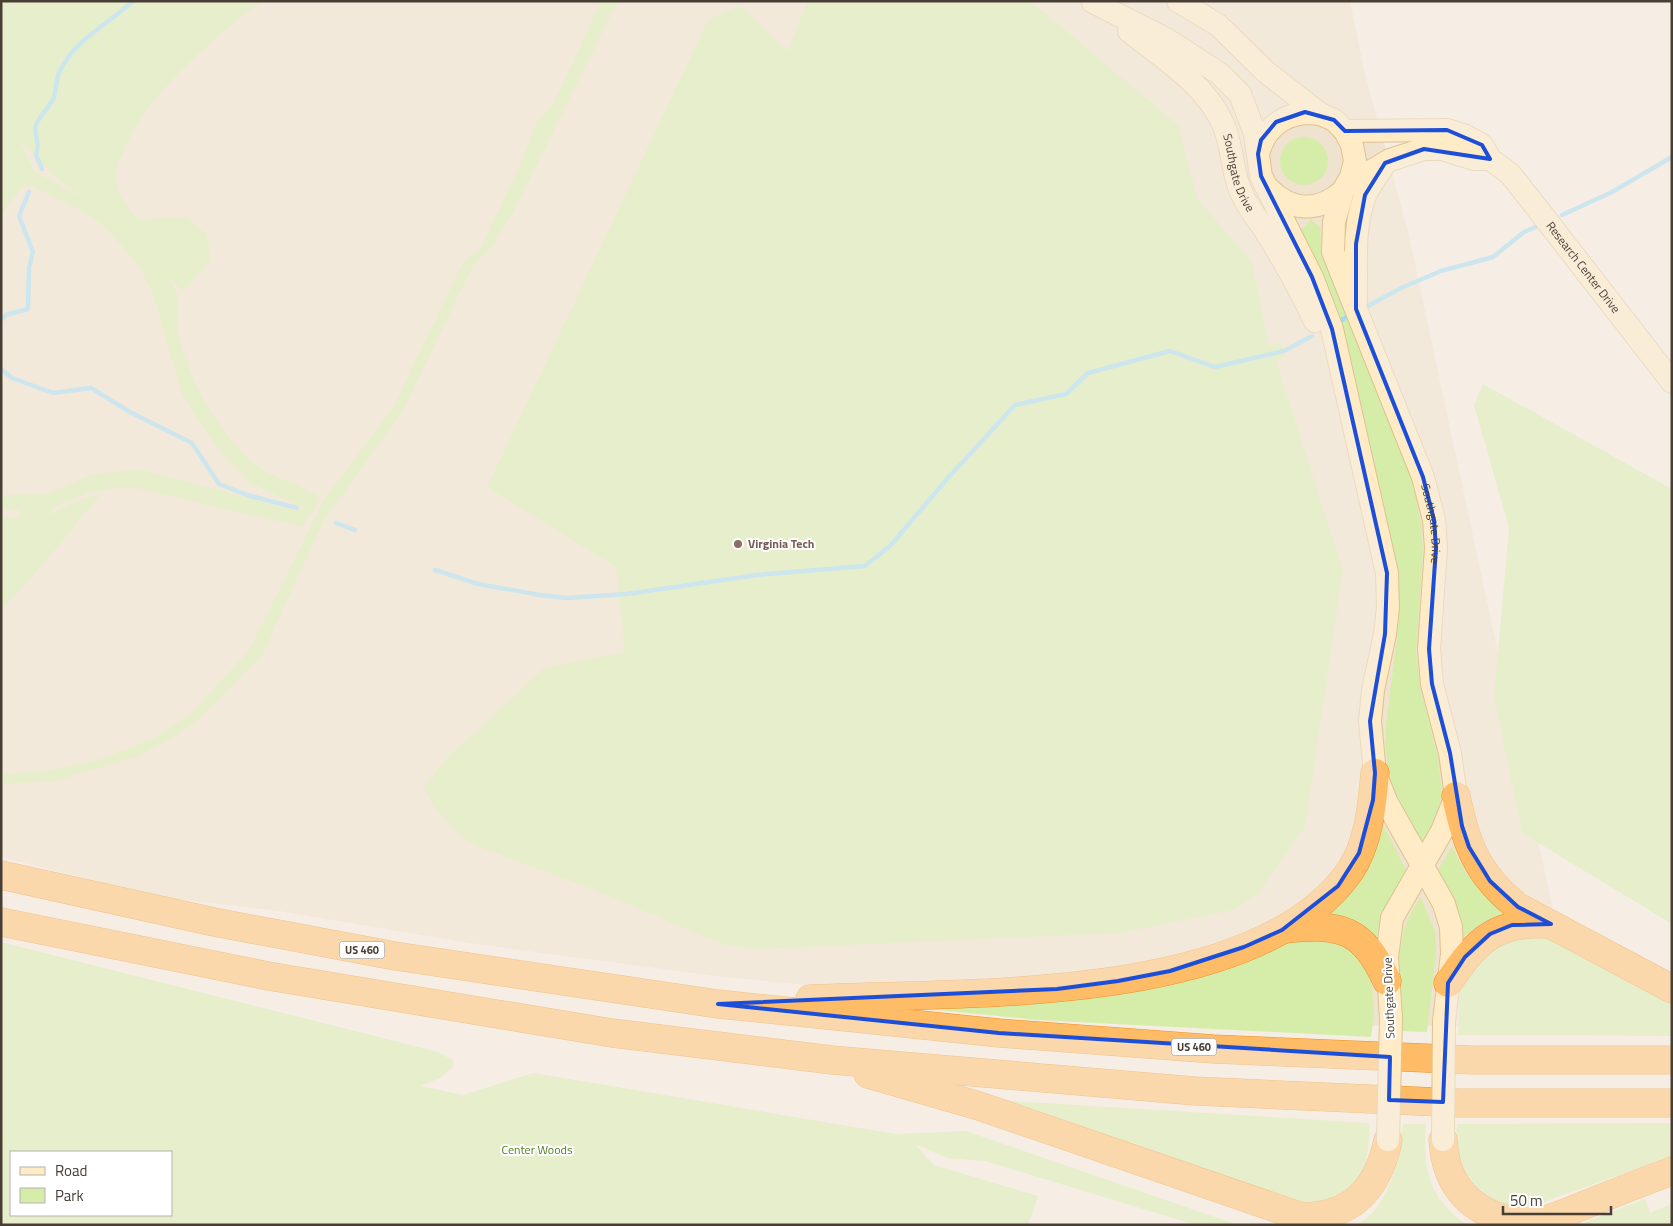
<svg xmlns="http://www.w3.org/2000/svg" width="1673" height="1226" viewBox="0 0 1673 1226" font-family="'Titillium Web',sans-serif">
  <rect width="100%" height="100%" fill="#f5eee5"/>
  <path fill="#efe2ce" d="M1 1H1350L1365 74 1408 231 1578 1027 1182 1024 715 976 475 944 279 911 158 897 1 857Z"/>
  <g fill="#d6edaa" fill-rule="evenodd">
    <path d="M1 1H263C213 38 145 95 122 155 120 160 116 168 116 173 115 192 127 207 139 220L164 217H188L207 235 210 260 190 284 182 290 168 278C171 283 175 289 177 295 181 308 176 323 179 337 191 382 217 429 251 461 271 479 301 482 321 499L302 527 131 487 89 492 52 509 47 515 79 500 101 494 28 582 1 610V517L19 518 21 510 1 509V495L47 494 92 474 139 469 297 511 302 507 250 483 220 452 182 395 153 294 137 263 102 224 71 205 29 185 23 186 1 216ZM20 141 54 176 84 199 34 171Z"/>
    <path d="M601 1H618L514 211 492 247 473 266 403 411 323 522 262 656 215 704 183 732 139 756 55 781 1 784V774L45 771 98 760 152 739 191 713 248 651 325 498 393 407 463 262 481 247 523 158 536 123 553 104Z"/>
    <path d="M808 1H1031L1178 125 1198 199 1252 262 1269 346 1280 342 1285 356 1276 361 1343 570 1305 827 1259 893 1234 910 1120 933 758 949 722 944 587 887 477 846 460 836 448 823 435 809 423 787 450 755 544 668 625 652 616 567 487 487 708 20 740 5 787 51Z"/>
    <circle cx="1304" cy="161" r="24"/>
    <path d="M1311 219 1320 228 1322 256 1413 482 1421 523 1423 549 1416 652 1421 690 1438 757 1442 794 1435 826 1422 848 1398 801 1388 771 1386 749V725L1397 638 1398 609 1299 233Z"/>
    <path d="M1483 384 1672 489V924L1522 833 1494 696 1509 528 1474 405Z"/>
    <path d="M1379 817 1407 872 1382 914 1376 940 1349 922 1328 913 1343 893Z"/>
    <path d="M1452 847 1466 873 1503 915 1482 923 1462 938 1436 873Z"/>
    <path d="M1421 897 1436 935V955L1427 1032 1402 1031C1399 982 1390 939 1421 897Z"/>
    <path d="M1300 935 1347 946 1365 965 1372 984 1374 1015 1371 1037 1038 1020 897 1006 1059 1001 1121 995 1171 983Z"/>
    <path d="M1547 935 1672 1002V1036L1458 1035 1460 986 1495 943Z"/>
    <path d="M1 942 438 1052 453 1060V1067L440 1078 421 1086 463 1095 533 1073 896 1134 966 1131 1238 1225H1196L985 1161 948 1158 915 1144 934 1165 1038 1196 1028 1225H1ZM11 1152H171V1215H11Z"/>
    <path d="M981 1099 1369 1123C1371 1176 1355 1197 1303 1206Z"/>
    <path d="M1672 1123V1156L1535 1205C1520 1207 1507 1208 1493 1201 1468 1188 1453 1151 1457 1124Z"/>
    <path d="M1403 1124H1426C1423 1169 1428 1197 1467 1225H1357C1391 1204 1399 1161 1403 1124Z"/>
    <path d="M1645 1199 1650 1213 1672 1204V1225H1578Z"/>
  </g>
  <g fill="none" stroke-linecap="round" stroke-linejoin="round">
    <g stroke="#9bdcf8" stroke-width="4.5">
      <path d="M42 169 36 155C41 139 33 138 36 125 39 116 49 108 53 99 57 91 55 81 59 73 73 40 108 25 133 1"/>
      <path d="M1562 215 1612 192 1672 157"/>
      <path d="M1368 306 1401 288 1441 271 1493 257 1524 232 1538 226"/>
      <path d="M1 320 6 315 28 309 29 268 33 252 19 216 29 192"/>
      <path d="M1340 321 1345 318"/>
      <path d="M1 369 12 378 53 393 91 388 130 412 192 443 219 484 247 495 297 508"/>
      <path d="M336 523 355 530"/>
      <path d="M435 570 478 584 540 595 567 598 627 594 757 575 865 566 891 545 947 479 1015 405 1066 394 1088 373 1170 351 1215 367 1284 351 1312 336"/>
    </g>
    <defs>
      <g id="secondary">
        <path id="s1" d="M1178 1 1218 25 1266 72 1320 114 1334 120 1345 131 1352 145 1355 161 1351 177 1343 191 1334 222 1333 252 1423 477 1434 520 1436 548 1429 649 1432 684 1450 753 1456 796 1442 831 1392 918 1387 957 1391 1018"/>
        <path d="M1093 2 1166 39 1220 74 1240 94 1255 134 1261 176 1312 277 1332 329 1387 573 1388 607 1385 634 1373 690 1370 721 1375 773 1387 803 1444 904 1451 927 1452 954 1444 1021"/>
        <path id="s2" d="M1129 31C1162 58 1205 83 1223 124 1234 148 1231 176 1245 200 1251 212 1261 223 1268 235 1285 263 1301 291 1315 321"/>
        <path id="s3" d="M1345 131 1447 130 1466 136 1482 145 1490 159 1510 174 1530 199 1672 382"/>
        <path d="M1258 154C1266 123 1290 110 1320 114"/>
        <path d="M1347 185 1390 160 1424 149H1442L1474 159H1490"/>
        <path d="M1269 189C1292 212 1319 212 1343 191"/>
        <path d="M1356 301C1357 266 1352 230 1365 196 1369 186 1377 176 1383 166"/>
      </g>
      <g id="highway">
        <path d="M1456 796C1466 844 1477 875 1518 907L1672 989"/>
        <path d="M1 875 214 922 395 956 718 1004 999 1033 1213 1049 1472 1060H1672"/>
        <path d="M1 922 268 976 612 1033 832 1060 1195 1091 1459 1103H1672"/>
        <path d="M1285 929C1341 923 1362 928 1387 981"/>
        <path d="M1448 983C1477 940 1495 921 1550 924"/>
        <path d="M810 999C958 991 1255 1007 1350 871 1369 843 1372 805 1375 773"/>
        <path d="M868 1074 979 1106 1302 1217C1353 1216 1378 1189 1388 1140"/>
        <path d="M1443 1140C1444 1151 1445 1162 1450 1173 1464 1208 1503 1226 1540 1221 1557 1218 1574 1209 1590 1203 1617 1192 1645 1181 1672 1171"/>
      </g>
    </defs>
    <use href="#secondary" stroke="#ddc292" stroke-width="24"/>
    <use href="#highway" stroke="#ee9026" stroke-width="29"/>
    <use href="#secondary" stroke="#ffebc5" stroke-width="22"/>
    <use href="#highway" stroke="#ffbc66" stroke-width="28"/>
    <defs>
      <g id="secondary-bridge">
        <path d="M1388 1140 1391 1018"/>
        <path d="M1443 1140 1444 1021"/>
      </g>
    </defs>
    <use href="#secondary-bridge" stroke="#ddc292" stroke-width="24" stroke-linecap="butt"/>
    <use href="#secondary-bridge" stroke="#ffebc5" stroke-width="22"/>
  </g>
  <path d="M0 0H1673V1226H0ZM1305 112 1334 120 1345 131 1447 130 1482 145 1490 159 1424 149 1385 163 1365 195 1356 244V309L1423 477 1434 520 1436 548 1429 649 1432 684 1450 753 1462 826 1469 847 1490 881 1518 907 1551 924 1512 925 1490 934 1465 957 1448 983 1443 1102 1389 1100 1390 1057 999 1033 718 1004 1057 989 1118 981 1170 971 1244 947 1282 930 1338 886 1359 853 1373 800 1375 773 1370 721 1385 634 1387 573 1332 329 1312 277 1261 176 1258 154 1261 140 1276 122Z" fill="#f5eee5" fill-opacity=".55" fill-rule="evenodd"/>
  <path fill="none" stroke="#1d4ed8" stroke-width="4" stroke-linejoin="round" d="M1305 112 1334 120 1345 131 1447 130 1482 145 1490 159 1424 149 1385 163 1365 195 1356 244V309L1423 477 1434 520 1436 548 1429 649 1432 684 1450 753 1462 826 1469 847 1490 881 1518 907 1551 924 1512 925 1490 934 1465 957 1448 983 1443 1102 1389 1100 1390 1057 999 1033 718 1004 1057 989 1118 981 1170 971 1244 947 1282 930 1338 886 1359 853 1373 800 1375 773 1370 721 1385 634 1387 573 1332 329 1312 277 1261 176 1258 154 1261 140 1276 122Z"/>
  <circle fill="#8d6e63" stroke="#fff" stroke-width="2" cx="738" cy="544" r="5"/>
  <g text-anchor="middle" stroke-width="4" stroke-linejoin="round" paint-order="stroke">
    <g fill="#fff" stroke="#7f7871" stroke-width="1">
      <rect x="339.5" y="941.5" width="45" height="17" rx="4"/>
      <rect x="1171.5" y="1038.5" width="45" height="17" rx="4"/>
    </g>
    <g font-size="11" font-weight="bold" fill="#483e34">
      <text x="362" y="954">US 460</text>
      <text x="1194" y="1051">US 460</text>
    </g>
    <g font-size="12" fill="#483e34" stroke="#fff">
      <text dy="4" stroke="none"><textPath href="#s2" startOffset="185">Southgate Drive</textPath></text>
      <text dy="4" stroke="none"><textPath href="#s3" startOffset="300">Research Center Drive</textPath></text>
      <text dy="4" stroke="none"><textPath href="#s1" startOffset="630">Southgate Drive</textPath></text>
      <text transform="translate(1389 998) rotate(-92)" y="4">Southgate Drive</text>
    </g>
    <g font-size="12" font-weight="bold" fill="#785e54" stroke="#fff" text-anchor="start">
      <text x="748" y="548">Virginia Tech</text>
    </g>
    <g font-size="12" fill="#4f8021" stroke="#fff">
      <text x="537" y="1154">Center Woods</text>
    </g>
  </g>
  <rect width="1673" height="1226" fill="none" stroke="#483e34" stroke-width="5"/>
  <rect x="10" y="1151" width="162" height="65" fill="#ffffff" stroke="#b6b2ae"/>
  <rect x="20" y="1167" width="25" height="8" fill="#ffebc5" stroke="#b6b2ae"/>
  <text x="55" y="1176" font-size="15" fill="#483e34">Road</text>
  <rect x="20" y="1188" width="25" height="15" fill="#d6edaa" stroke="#b6b2ae"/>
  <text x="55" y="1201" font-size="15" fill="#483e34">Park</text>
  <path d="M1503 1206v8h108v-8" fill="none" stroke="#483e34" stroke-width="2.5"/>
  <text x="1510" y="1206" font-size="15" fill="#483e34" stroke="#ffffff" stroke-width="4" paint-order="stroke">50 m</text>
</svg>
